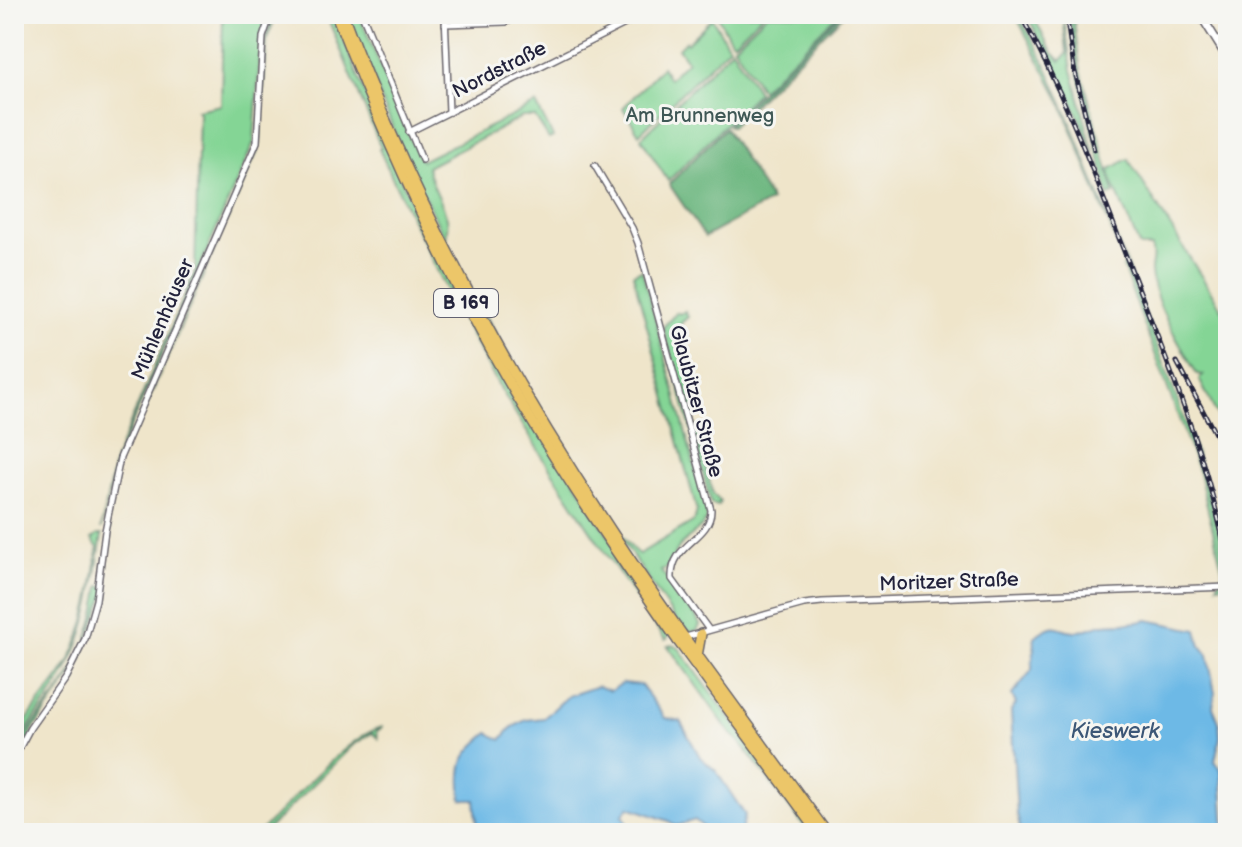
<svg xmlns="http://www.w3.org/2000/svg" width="1242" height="847" viewBox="0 0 1242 847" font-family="'Balsamiq Sans',sans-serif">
  <rect width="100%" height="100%" fill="#f6f6f2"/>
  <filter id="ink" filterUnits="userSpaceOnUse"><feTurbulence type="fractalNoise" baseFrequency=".0125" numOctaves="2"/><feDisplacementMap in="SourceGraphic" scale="16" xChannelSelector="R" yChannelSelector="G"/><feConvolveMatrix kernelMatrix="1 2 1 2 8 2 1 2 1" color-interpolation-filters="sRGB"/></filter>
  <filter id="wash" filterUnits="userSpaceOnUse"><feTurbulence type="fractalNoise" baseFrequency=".006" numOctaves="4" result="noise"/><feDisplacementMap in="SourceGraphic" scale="32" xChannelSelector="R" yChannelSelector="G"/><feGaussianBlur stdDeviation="1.8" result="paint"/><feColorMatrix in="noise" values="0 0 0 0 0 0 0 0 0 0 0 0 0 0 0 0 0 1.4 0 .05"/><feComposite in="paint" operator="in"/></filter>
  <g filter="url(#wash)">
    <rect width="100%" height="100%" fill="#efe5ca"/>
    <g fill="#84d595" stroke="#537c68" stroke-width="2">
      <path d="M223 14H253L265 21 261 39 254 142 118 456 101 529 115 459 195 271 199 113 197 110 221 105Z"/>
      <path d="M274 14H277L267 38 260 145 136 429 259 142 265 38Z"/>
      <path d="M326 14H333L395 167 439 258 669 635 667 639 665 640C606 555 547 468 495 379 452 304 415 227 379 149L381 148Z"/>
      <path d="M347 14H359L410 138 421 161 536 104 553 137 549 139 535 117H522L427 167C431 185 442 200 447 218 449 226 445 234 447 242 459 277 617 544 639 554L694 521 697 511 633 274 642 270 706 509V521L702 526 679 547 667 568 661 571 696 617 700 625 697 631 689 632 681 628 583 482 483 316 401 148Z"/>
      <path d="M716 14H763L734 42 731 41Z"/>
      <path d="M767 14H838L761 90 734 46Z"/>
      <path d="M1015 14C1036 31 1076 135 1088 166 1115 235 1142 305 1168 375 1193 443 1218 512 1228 584L1217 585 1223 572 1199 473 1123 267 1125 265 1061 102Z"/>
      <path d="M1026 14H1032L1052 52 1061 61 1067 54 1063 14 1072 70 1094 155 1071 98Z"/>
      <path d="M1069 14H1073L1080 67 1114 193 1109 196 1077 67Z"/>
      <path d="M712 18 729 47 639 134 623 108 662 67 669 79 687 61 678 48 685 41 687 43Z"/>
      <path d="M732 49 758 92 668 181 641 138Z"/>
      <path d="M1128 159 1228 319V437L1199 379 1203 375 1197 374C1181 346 1153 303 1151 271 1151 261 1155 259 1151 247H1140L1138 243 1111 179 1109 170Z"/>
      <path d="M685 311 688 317 681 323 679 334 693 377 694 423 713 494 720 502 718 506 711 504 663 327 677 312 680 314Z"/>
      <path d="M98 535H102C93 588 92 624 65 673 50 701 28 723 14 752 14 727 56 686 69 662 88 626 93 588 98 548L92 539Z"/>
      <path d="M100 586 108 587 78 666 33 730 14 768C17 735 51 706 68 679 85 651 96 618 100 586Z"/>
      <path d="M673 645 678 647 814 833H809L740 742 731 734 668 646Z"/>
      <path d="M383 727 377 731 378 738 372 733 352 746 264 833H258C288 807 348 734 383 727Z"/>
    </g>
    <g fill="#6bb67e" stroke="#466c5c" stroke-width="2">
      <path d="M840 14 843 15 731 127 728 125Z"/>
      <path d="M725 128 771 201 705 237 669 184Z"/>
    </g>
    <g fill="#6db9e6" stroke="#486e90" stroke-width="2">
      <path d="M1148 620 1197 630 1201 646 1208 655 1215 693 1213 707 1219 722 1220 737 1215 761 1221 769 1225 833H1021L1017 814 1011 711 1016 704 1012 695 1032 670C1031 657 1037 650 1034 637 1061 616 1056 633 1080 631 1088 630 1096 625 1104 624 1119 622 1133 625 1148 620Z"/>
      <path d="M623 683 641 685 665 718 680 721 700 757 716 771 745 815 741 833 709 832 695 820 676 826 669 821 629 807 623 815 628 823 627 832 630 833H478L475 800H462C458 765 461 755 489 733L501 740 511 728 526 720 544 718 568 696 598 686 610 691Z"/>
    </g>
  </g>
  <g filter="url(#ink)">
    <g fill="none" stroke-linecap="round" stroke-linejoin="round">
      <defs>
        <g id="minor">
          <path d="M258 14 269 18"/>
          <path d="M362 14 422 160"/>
          <path d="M445 14 449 112"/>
          <path d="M445 24 506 22 525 14"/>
          <path d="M409 132 645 14"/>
          <path d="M595 166 632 228 638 243 711 510C711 540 670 543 672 579L709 630"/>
          <path d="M682 638 804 604 822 602 1228 587"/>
          <path d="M14 758 30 728 66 677 85 639 96 600 105 531 120 458 257 142 263 37 271 14"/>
        </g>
        <path id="tertiary" d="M1200 14 1228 59"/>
        <g id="primary">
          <path d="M336 14C385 139 439 260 506 377 558 468 618 555 678 641"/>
          <path d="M343 14C426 238 546 443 684 637"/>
        </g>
        <g id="trunk">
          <path d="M684 637 827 833"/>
          <path d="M678 641 819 833"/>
          <path d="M697 656 701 634"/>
        </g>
      </defs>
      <use href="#minor" stroke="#6a666d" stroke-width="8"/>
      <use href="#tertiary" stroke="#6a666d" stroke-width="10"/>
      <use href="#primary" stroke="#6a666d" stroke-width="12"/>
      <use href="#trunk" stroke="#6a666d" stroke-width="12"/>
      <use href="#minor" stroke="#fff" stroke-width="5"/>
      <use href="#tertiary" stroke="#fff" stroke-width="7"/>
      <use href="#primary" stroke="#ecc669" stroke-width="9"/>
      <use href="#trunk" stroke="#ecc669" stroke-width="9"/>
      <defs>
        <g id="rail">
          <path d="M1020 14C1065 94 1096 179 1129 264 1167 362 1209 460 1228 564"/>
          <path d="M1066 14 1074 68 1094 150"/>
          <path d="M1177 362 1228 458"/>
        </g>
      </defs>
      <use href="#rail" stroke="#22223b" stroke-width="5"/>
      <use href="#rail" stroke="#f6f6f2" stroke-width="2" stroke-dasharray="6" stroke-linecap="butt"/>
    </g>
  </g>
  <g text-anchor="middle" stroke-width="6" stroke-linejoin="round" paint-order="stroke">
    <rect fill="#f6f6f2" stroke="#626272" stroke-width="2" x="434" y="289" width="64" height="28" rx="6"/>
    <g font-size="18" font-weight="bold" fill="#22223b">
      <text x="466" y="309">B 169</text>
    </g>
    <g font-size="20" fill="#22223b" stroke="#f6f6f2">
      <text transform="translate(499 69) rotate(-27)" y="7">Nordstraße</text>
      <text transform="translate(162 319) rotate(-67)" y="7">Mühlenhäuser</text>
      <text transform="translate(697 401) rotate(75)" y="7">Glaubitzer Straße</text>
      <text transform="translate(949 581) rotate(-2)" y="7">Moritzer Straße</text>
    </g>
    <g font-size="20" fill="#3f5856" stroke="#f6f6f2">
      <text x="700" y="122">Am Brunnenweg</text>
    </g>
    <g font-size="22" font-style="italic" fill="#3c5777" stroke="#f6f6f2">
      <text x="1115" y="738">Kieswerk</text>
    </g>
  </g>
  <rect width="1242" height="847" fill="none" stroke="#f6f6f2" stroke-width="48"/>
</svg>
